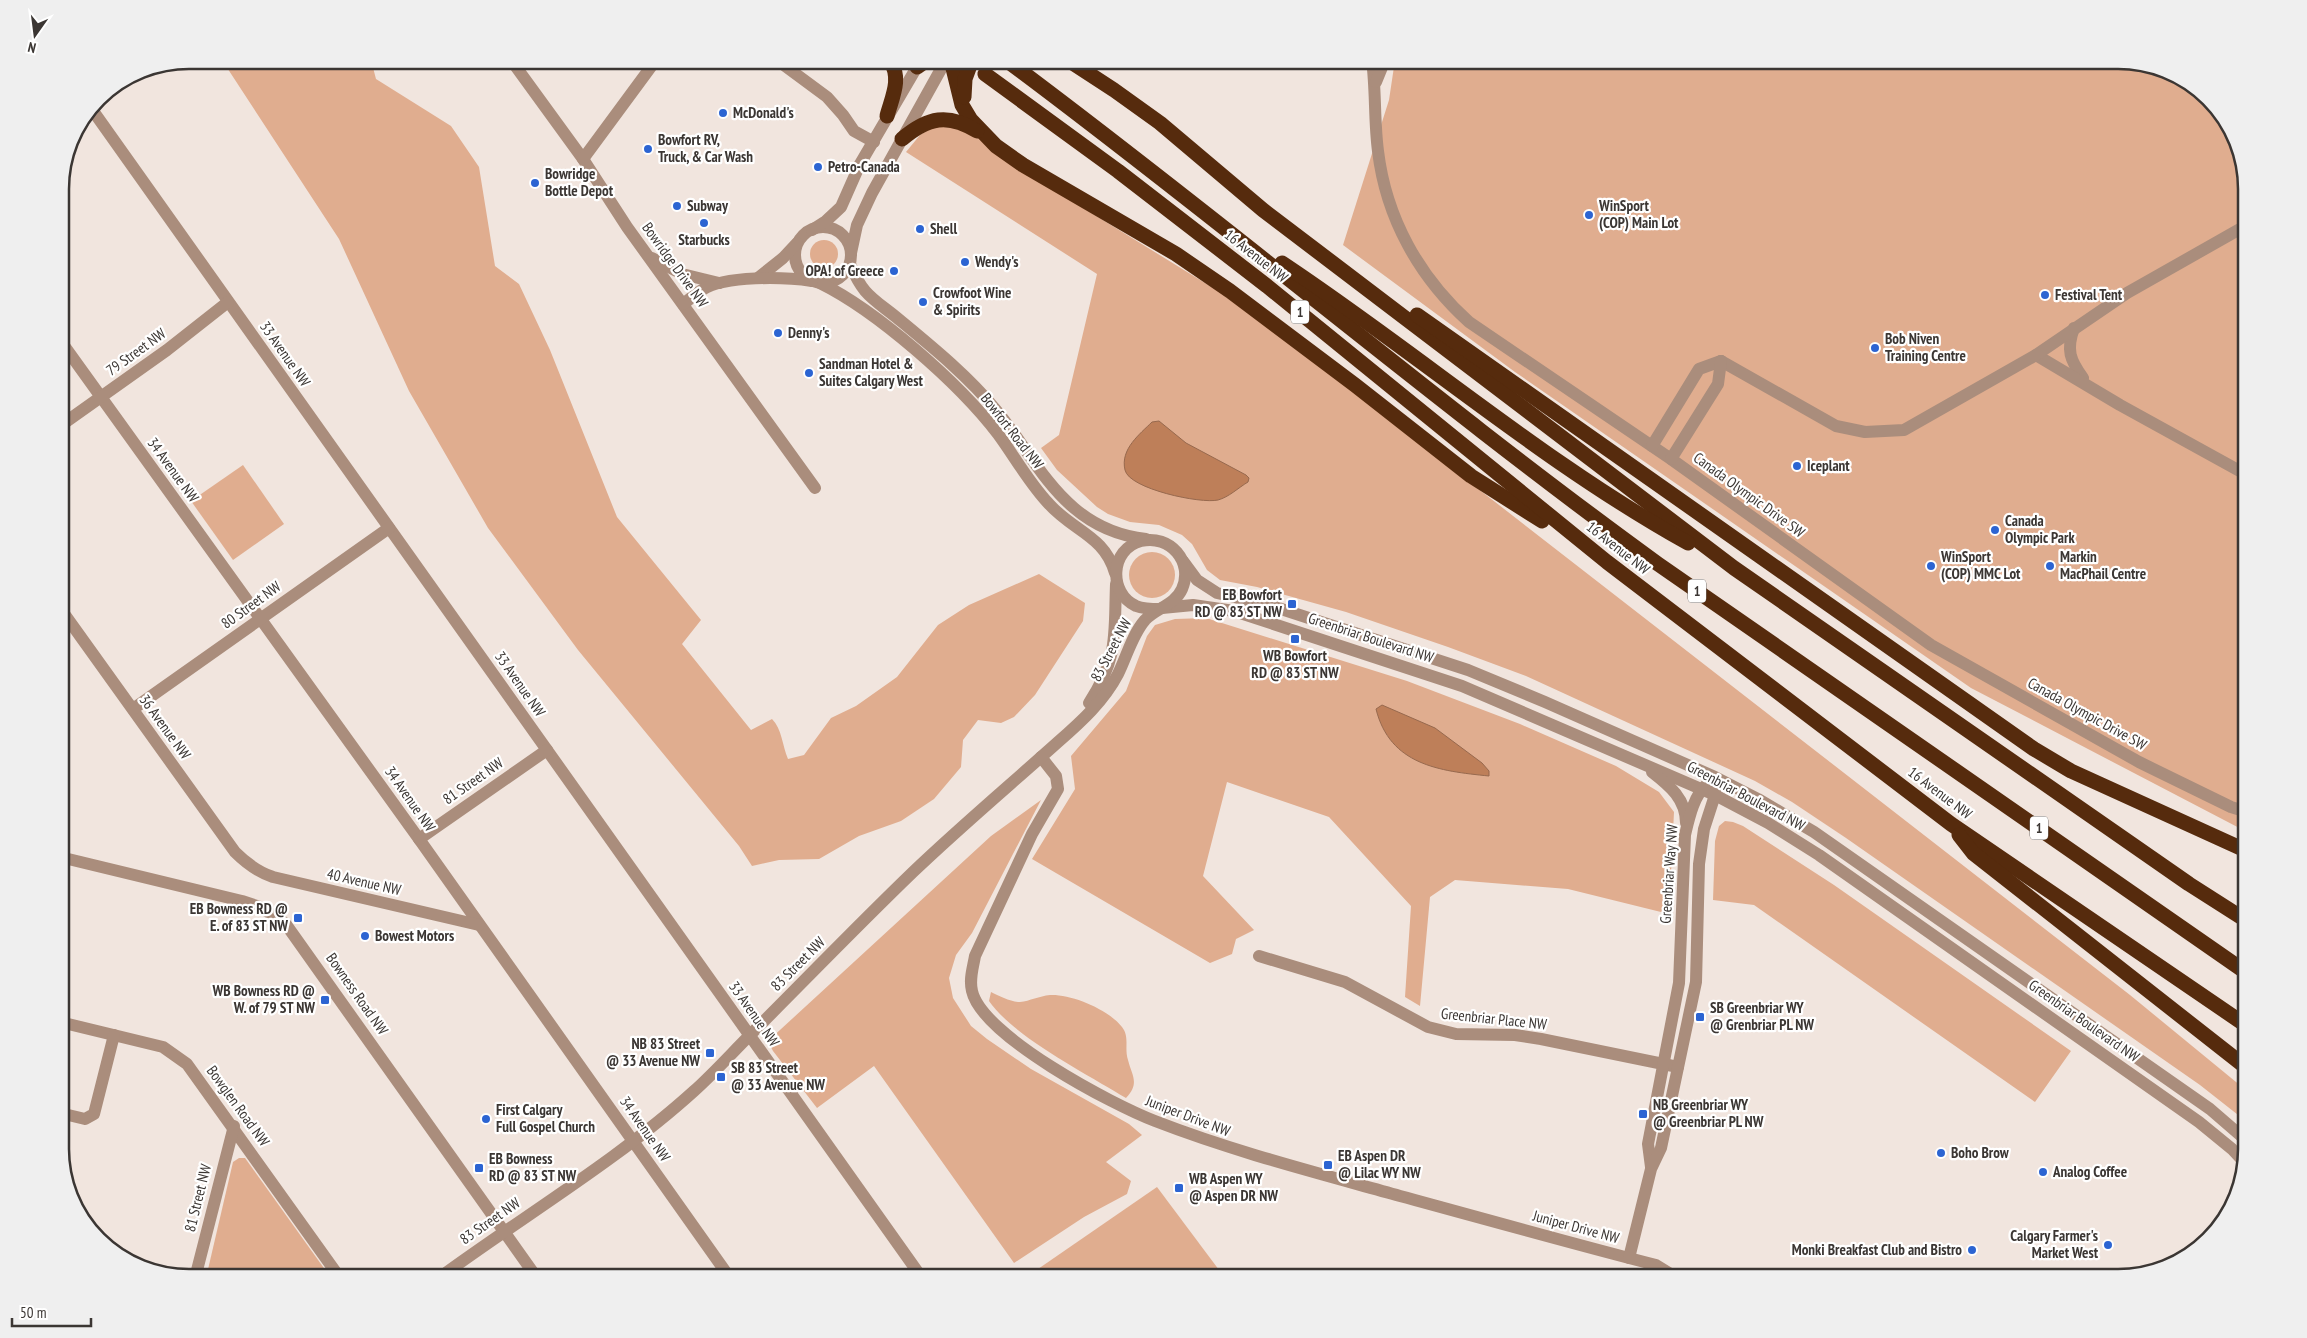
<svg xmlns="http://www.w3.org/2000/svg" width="2307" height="1338" viewBox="0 0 2307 1338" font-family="'PT Sans Narrow',sans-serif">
  <rect width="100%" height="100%" fill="#f1e5de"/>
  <g fill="#e0ad8f">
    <path d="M222 60H371L376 79 451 126 479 167 495 266 519 284 550 350 617 517 701 620 682 644 751 730 772 719C782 729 782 745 788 759L804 755 831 718 856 706 897 677 938 625 969 605 1039 574 1085 603 1083 621 1035 695 1014 717 1001 723 978 720 963 740 961 767 934 799 901 821 859 836 819 859 779 860 752 866 739 846 578 650 488 528 409 391 339 239Z"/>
    <path d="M1395 60H2118L2182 77 2230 124 2247 181V832L1971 688 1515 372 1343 245 1389 100Z"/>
    <path d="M934 126 966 129 1025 172 1218 291 1320 366 2130 995 2247 1091V1122L2200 1085 1846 838 1792 802 1755 781 1526 676 1448 647 1346 612 1257 587 1220 580 1207 570 1192 544 1182 535 1159 525 1130 522 1108 514 1097 507 1057 470 1041 448 1059 435 1097 274 906 152 920 135Z"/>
    <circle cx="824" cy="254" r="14"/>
    <path d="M243 465 284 524 233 560 191 501Z"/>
    <circle cx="1152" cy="575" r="23"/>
    <path d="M1206 618 1407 681 1520 724 1616 766 1659 792 1674 812 1669 914 1568 889 1455 880 1430 897 1420 1006 1405 997 1411 906 1329 817 1227 782 1203 876 1254 930 1236 939 1232 954 1210 963 1032 859 1075 789 1071 756 1126 691 1147 636 1155 625 1175 619Z"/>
    <path d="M1041 800 972 933 956 955 949 978 953 998 971 1026 987 1039 1031 1069 1129 1124 1142 1135 1106 1162 1131 1181 1127 1194 1084 1217 1014 1263 874 1066 817 1108 773 1051 768 1041 991 836Z"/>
    <path d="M1725 821 1733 822 1743 826 1834 885 2071 1051 2035 1102 1754 905 1713 900 1715 841 1719 826Z"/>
    <path d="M991 992C999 996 1011 1002 1020 1002 1030 1001 1039 996 1050 995 1071 994 1108 1009 1122 1027 1130 1037 1124 1048 1128 1060 1132 1076 1140 1083 1126 1098 1087 1074 1014 1037 989 1001Z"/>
    <path d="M239 1158H245L331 1278H206L233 1162Z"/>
    <path d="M1157 1187 1225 1278H1044L1038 1269Z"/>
  </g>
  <g fill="#be7f59" stroke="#97694e">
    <path d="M1159 421 1186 443 1246 475 1249 478 1248 482C1238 488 1229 497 1218 500 1201 504 1129 489 1125 470 1120 449 1140 434 1152 422Z"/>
    <path d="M1382 705 1435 728 1482 763 1489 771V776C1439 771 1390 765 1376 709Z"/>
  </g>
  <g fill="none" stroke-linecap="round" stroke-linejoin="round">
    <g stroke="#aa8d7c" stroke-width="12">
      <path d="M511 60 583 159 627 227 815 488"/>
      <path d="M777 60 827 97 843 115 854 131 874 142"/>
      <path d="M1372 60C1376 90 1374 121 1378 151 1386 218 1419 277 1469 322L1671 459 1931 645 2139 762 2231 807 2247 812"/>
      <path d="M1376 82 1385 60"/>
      <path d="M91 108 922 1278"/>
      <path d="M583 159 656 60"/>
      <circle cx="823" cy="255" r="28"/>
      <path d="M812 230 826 221 841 207 860 164 921 60"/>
      <path d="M851 253 857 225 872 193 946 60"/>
      <path d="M652 258 682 274 719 283"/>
      <path d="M850 264C863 295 871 297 896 317 931 346 967 375 996 410 1023 442 1042 481 1074 508 1095 526 1119 536 1146 539"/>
      <path d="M758 278 783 258 797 243"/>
      <path d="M820 283C877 311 959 383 998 434 1015 457 1029 483 1049 504 1073 531 1105 536 1115 573"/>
      <path d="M683 304C689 300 695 294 702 290 725 275 785 277 812 281"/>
      <path d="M2074 328C2066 350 2070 360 2083 378"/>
      <path d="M60 340 419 839 730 1278"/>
      <path d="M2036 355 2120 405 2247 475"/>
      <path d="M1721 361 1836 426 1865 432 1904 430 2036 355 2127 293 2247 225"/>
      <path d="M60 426 167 350 228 302"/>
      <path d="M1652 446 1699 369 1721 361"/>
      <path d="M1671 459 1718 384 1721 361"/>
      <path d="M1183 561 1197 580 1217 593 1269 605 1468 670 1545 702 1715 777 1758 799 1814 832 2210 1109 2247 1141"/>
      <path d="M60 608 235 852C247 864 258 872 273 877L479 925"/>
      <path d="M1162 608 1193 605 1234 611 1462 686 1715 795 1768 823 1819 855 2199 1122 2232 1149 2244 1162"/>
      <path d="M1089 703C1119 657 1114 635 1116 584"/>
      <path d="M133 709 389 528"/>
      <path d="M1041 757 1056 776 1058 789 1032 834 975 956C973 968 969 979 972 991 982 1036 1113 1105 1155 1121 1235 1152 1318 1173 1400 1196 1485 1219 1570 1243 1656 1265L1677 1278"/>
      <path d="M1652 772C1670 786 1686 799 1686 823"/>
      <path d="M419 839 547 750"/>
      <path d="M60 857 242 901 260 907 285 923 537 1278"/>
      <path d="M1259 956 1345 982 1428 1027 1456 1034 1515 1035 1541 1039 1678 1067"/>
      <path d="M60 1022 163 1047 187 1064 340 1278"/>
      <path d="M60 1113 85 1119 94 1114 114 1035"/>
      <path d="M1651 1167 1648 1144 1679 983 1685 835C1689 818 1694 795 1707 784"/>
      <path d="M1629 1258 1651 1169 1661 1148 1696 982 1699 864 1704 829 1715 795V787"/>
      <path d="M195 1278 234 1126"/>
      <path d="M439 1278C522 1217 618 1160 694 1091 713 1074 731 1054 750 1035 804 981 858 925 913 872 960 827 1010 785 1058 742 1081 722 1104 701 1118 674 1127 656 1132 635 1145 620 1156 608 1175 605 1182 589 1194 562 1170 534 1141 541 1110 549 1108 593 1136 606 1144 609 1152 609 1160 609"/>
    </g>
    <g stroke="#562b0d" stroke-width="15">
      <path d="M951 60 962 105 971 120 996 146 1023 165 1176 254 1230 291 1355 385 1471 476 1542 521"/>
      <path d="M1006 60C1227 224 1436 403 1658 564L2247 973"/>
      <path d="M1068 60 1114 90 1160 123 1263 210 1734 568 2189 884 2247 921"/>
      <path d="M917 67 927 60"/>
      <path d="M985 74 1118 171 1267 286 1607 562 1951 824 2247 1026"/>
      <path d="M964 97 965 79 972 60"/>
      <path d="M887 116C892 97 902 79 890 60"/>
      <path d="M902 139C928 117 948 113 977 131"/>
      <path d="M1282 263C1419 354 1544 463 1688 543"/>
      <path d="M1417 315 2034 749 2071 771 2247 851"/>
      <path d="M1959 835 1973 853 2247 1068"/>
    </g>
  </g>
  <g fill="#2c64d2" stroke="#fff" stroke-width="2">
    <circle cx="723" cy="113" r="5"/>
    <circle cx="648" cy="149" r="5"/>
    <circle cx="818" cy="167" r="5"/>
    <circle cx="535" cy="183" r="5"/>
    <circle cx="677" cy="206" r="5"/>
    <circle cx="1589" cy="215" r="5"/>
    <circle cx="704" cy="223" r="5"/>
    <circle cx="920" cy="229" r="5"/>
    <circle cx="965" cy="262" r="5"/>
    <circle cx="894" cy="271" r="5"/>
    <circle cx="2045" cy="295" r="5"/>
    <circle cx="923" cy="302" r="5"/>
    <circle cx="778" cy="333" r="5"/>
    <circle cx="1875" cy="348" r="5"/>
    <circle cx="809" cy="373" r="5"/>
    <circle cx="1797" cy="466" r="5"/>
    <circle cx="1995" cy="530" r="5"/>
    <circle cx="1931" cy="566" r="5"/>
    <circle cx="2050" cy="566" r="5"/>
    <rect x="1287" y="599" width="10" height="10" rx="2.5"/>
    <rect x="1290" y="634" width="10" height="10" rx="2.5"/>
    <rect x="293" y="913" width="10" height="10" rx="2.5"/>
    <circle cx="365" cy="936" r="5"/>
    <rect x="320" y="995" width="10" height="10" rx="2.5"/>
    <rect x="1695" y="1012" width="10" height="10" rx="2.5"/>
    <rect x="705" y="1048" width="10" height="10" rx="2.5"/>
    <rect x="716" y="1072" width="10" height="10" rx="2.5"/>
    <rect x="1638" y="1109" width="10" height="10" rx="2.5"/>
    <circle cx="486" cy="1119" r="5"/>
    <circle cx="1941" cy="1153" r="5"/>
    <rect x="1323" y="1160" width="10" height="10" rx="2.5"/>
    <rect x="474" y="1163" width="10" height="10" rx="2.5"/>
    <circle cx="2043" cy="1172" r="5"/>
    <rect x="1174" y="1183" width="10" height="10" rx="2.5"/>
    <circle cx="2108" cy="1245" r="5"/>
    <circle cx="1972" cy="1250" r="5"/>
  </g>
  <g text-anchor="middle" stroke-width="4.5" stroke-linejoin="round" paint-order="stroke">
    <g fill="#fff" stroke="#767270" stroke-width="1">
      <rect x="1291" y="300.5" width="18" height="23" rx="4"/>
      <rect x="1688" y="579.5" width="18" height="23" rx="4"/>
      <rect x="2030" y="816.5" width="18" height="23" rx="4"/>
    </g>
    <g font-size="14" font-weight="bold" fill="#3b3633">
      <text x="1300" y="317">1</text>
      <text x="1697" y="596">1</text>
      <text x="2039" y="833">1</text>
    </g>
    <g font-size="15" font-weight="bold" fill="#3b3633" stroke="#fff" text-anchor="start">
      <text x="733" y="118">McDonald's</text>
      <text x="658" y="145">Bowfort RV,<tspan x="658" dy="17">Truck, &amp; Car Wash</tspan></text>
      <text x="828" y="172">Petro-Canada</text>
      <text x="545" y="179">Bowridge<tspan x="545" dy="17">Bottle Depot</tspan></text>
      <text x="687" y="211">Subway</text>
      <text x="1599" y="211">WinSport<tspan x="1599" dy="17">(COP) Main Lot</tspan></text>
      <text x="930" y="234">Shell</text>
      <text x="704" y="245" text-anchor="middle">Starbucks</text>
      <text x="975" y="267">Wendy's</text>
      <text x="884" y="276" text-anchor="end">OPA! of Greece</text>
      <text x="933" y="298">Crowfoot Wine<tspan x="933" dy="17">&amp; Spirits</tspan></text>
      <text x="2055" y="300">Festival Tent</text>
      <text x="788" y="338">Denny's</text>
      <text x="1885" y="344">Bob Niven<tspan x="1885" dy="17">Training Centre</tspan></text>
      <text x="819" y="369">Sandman Hotel &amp;<tspan x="819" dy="17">Suites Calgary West</tspan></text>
      <text x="1807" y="471">Iceplant</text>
      <text x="2005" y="526">Canada<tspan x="2005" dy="17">Olympic Park</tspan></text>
      <text x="1941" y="562">WinSport<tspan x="1941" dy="17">(COP) MMC Lot</tspan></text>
      <text x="2060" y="562">Markin<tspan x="2060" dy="17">MacPhail Centre</tspan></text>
      <text x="1282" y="600" text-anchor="end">EB Bowfort<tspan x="1282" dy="17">RD @ 83 ST NW</tspan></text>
      <text x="1295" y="661" text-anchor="middle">WB Bowfort<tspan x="1295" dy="17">RD @ 83 ST NW</tspan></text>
      <text x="288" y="914" text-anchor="end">EB Bowness RD @<tspan x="288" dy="17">E. of 83 ST NW</tspan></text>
      <text x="375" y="941">Bowest Motors</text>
      <text x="315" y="996" text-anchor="end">WB Bowness RD @<tspan x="315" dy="17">W. of 79 ST NW</tspan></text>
      <text x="1710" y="1013">SB Greenbriar WY<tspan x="1710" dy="17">@ Grenbriar PL NW</tspan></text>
      <text x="700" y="1049" text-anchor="end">NB 83 Street<tspan x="700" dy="17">@ 33 Avenue NW</tspan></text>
      <text x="731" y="1073">SB 83 Street<tspan x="731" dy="17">@ 33 Avenue NW</tspan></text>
      <text x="1653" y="1110">NB Greenbriar WY<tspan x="1653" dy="17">@ Greenbriar PL NW</tspan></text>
      <text x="496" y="1115">First Calgary<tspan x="496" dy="17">Full Gospel Church</tspan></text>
      <text x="1951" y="1158">Boho Brow</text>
      <text x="1338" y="1161">EB Aspen DR<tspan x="1338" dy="17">@ Lilac WY NW</tspan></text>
      <text x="489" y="1164">EB Bowness<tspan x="489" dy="17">RD @ 83 ST NW</tspan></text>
      <text x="2053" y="1177">Analog Coffee</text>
      <text x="1189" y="1184">WB Aspen WY<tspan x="1189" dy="17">@ Aspen DR NW</tspan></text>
      <text x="2098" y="1241" text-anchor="end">Calgary Farmer's<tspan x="2098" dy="17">Market West</tspan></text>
      <text x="1962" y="1255" text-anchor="end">Monki Breakfast Club and Bistro</text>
    </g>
    <g font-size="15" fill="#3b3633" stroke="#fff">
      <text transform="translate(1256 256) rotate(38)" y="5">16 Avenue NW</text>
      <text transform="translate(675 265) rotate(54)" y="5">Bowridge Drive NW</text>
      <text transform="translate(136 352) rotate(-36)" y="5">79 Street NW</text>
      <text transform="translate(285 354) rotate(55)" y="5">33 Avenue NW</text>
      <text transform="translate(1012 431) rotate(52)" y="5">Bowfort Road NW</text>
      <text transform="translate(173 470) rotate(54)" y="5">34 Avenue NW</text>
      <text transform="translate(1749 495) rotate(36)" y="5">Canada Olympic Drive SW</text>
      <text transform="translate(1618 548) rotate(38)" y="5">16 Avenue NW</text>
      <text transform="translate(251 605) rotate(-36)" y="5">80 Street NW</text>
      <text transform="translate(1371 638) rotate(18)" y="5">Greenbriar Boulevard NW</text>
      <text transform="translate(1111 650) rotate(-62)" y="5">83 Street NW</text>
      <text transform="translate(520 684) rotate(55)" y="5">33 Avenue NW</text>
      <text transform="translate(2087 714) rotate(29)" y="5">Canada Olympic Drive SW</text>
      <text transform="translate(165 727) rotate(54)" y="5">36 Avenue NW</text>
      <text transform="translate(473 781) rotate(-35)" y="5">81 Street NW</text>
      <text transform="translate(1940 793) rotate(37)" y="5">16 Avenue NW</text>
      <text transform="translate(1746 796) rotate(28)" y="5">Greenbriar Boulevard NW</text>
      <text transform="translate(410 799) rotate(55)" y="5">34 Avenue NW</text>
      <text transform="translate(1669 874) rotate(-86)" y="5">Greenbriar Way NW</text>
      <text transform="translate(364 882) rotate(13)" y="5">40 Avenue NW</text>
      <text transform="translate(798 964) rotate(-45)" y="5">83 Street NW</text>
      <text transform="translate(357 994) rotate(55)" y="5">Bowness Road NW</text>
      <text transform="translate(754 1014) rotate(55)" y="5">33 Avenue NW</text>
      <text transform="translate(1494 1019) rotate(6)" y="5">Greenbriar Place NW</text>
      <text transform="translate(2084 1021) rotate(35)" y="5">Greenbriar Boulevard NW</text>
      <text transform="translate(238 1106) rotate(54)" y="5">Bowglen Road NW</text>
      <text transform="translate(1188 1116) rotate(21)" y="5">Juniper Drive NW</text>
      <text transform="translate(645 1129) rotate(55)" y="5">34 Avenue NW</text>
      <text transform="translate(198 1198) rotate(-76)" y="5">81 Street NW</text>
      <text transform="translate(490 1221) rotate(-35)" y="5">83 Street NW</text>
      <text transform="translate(1576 1227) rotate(15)" y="5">Juniper Drive NW</text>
    </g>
  </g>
  <path d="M0 0H2307V1338H0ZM189 69H2118A120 120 0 0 1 2238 189V1149A120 120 0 0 1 2118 1269H189A120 120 0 0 1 69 1149V189A120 120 0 0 1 189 69Z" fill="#efefef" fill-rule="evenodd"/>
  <path fill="none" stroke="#3b3633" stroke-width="2.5" d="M189 69H2118A120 120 0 0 1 2238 189V1149A120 120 0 0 1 2118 1269H189A120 120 0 0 1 69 1149V189A120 120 0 0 1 189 69Z"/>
  <g transform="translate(35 35) rotate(194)" stroke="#ffffff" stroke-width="4" paint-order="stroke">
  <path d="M0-4L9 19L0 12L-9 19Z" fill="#3b3633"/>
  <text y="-8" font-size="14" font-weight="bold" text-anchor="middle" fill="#3b3633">N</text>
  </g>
  <path d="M12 1318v8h79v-8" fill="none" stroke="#3b3633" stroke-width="2.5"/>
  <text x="20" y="1318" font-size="15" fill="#3b3633" stroke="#ffffff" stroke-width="4" paint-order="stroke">50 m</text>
</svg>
